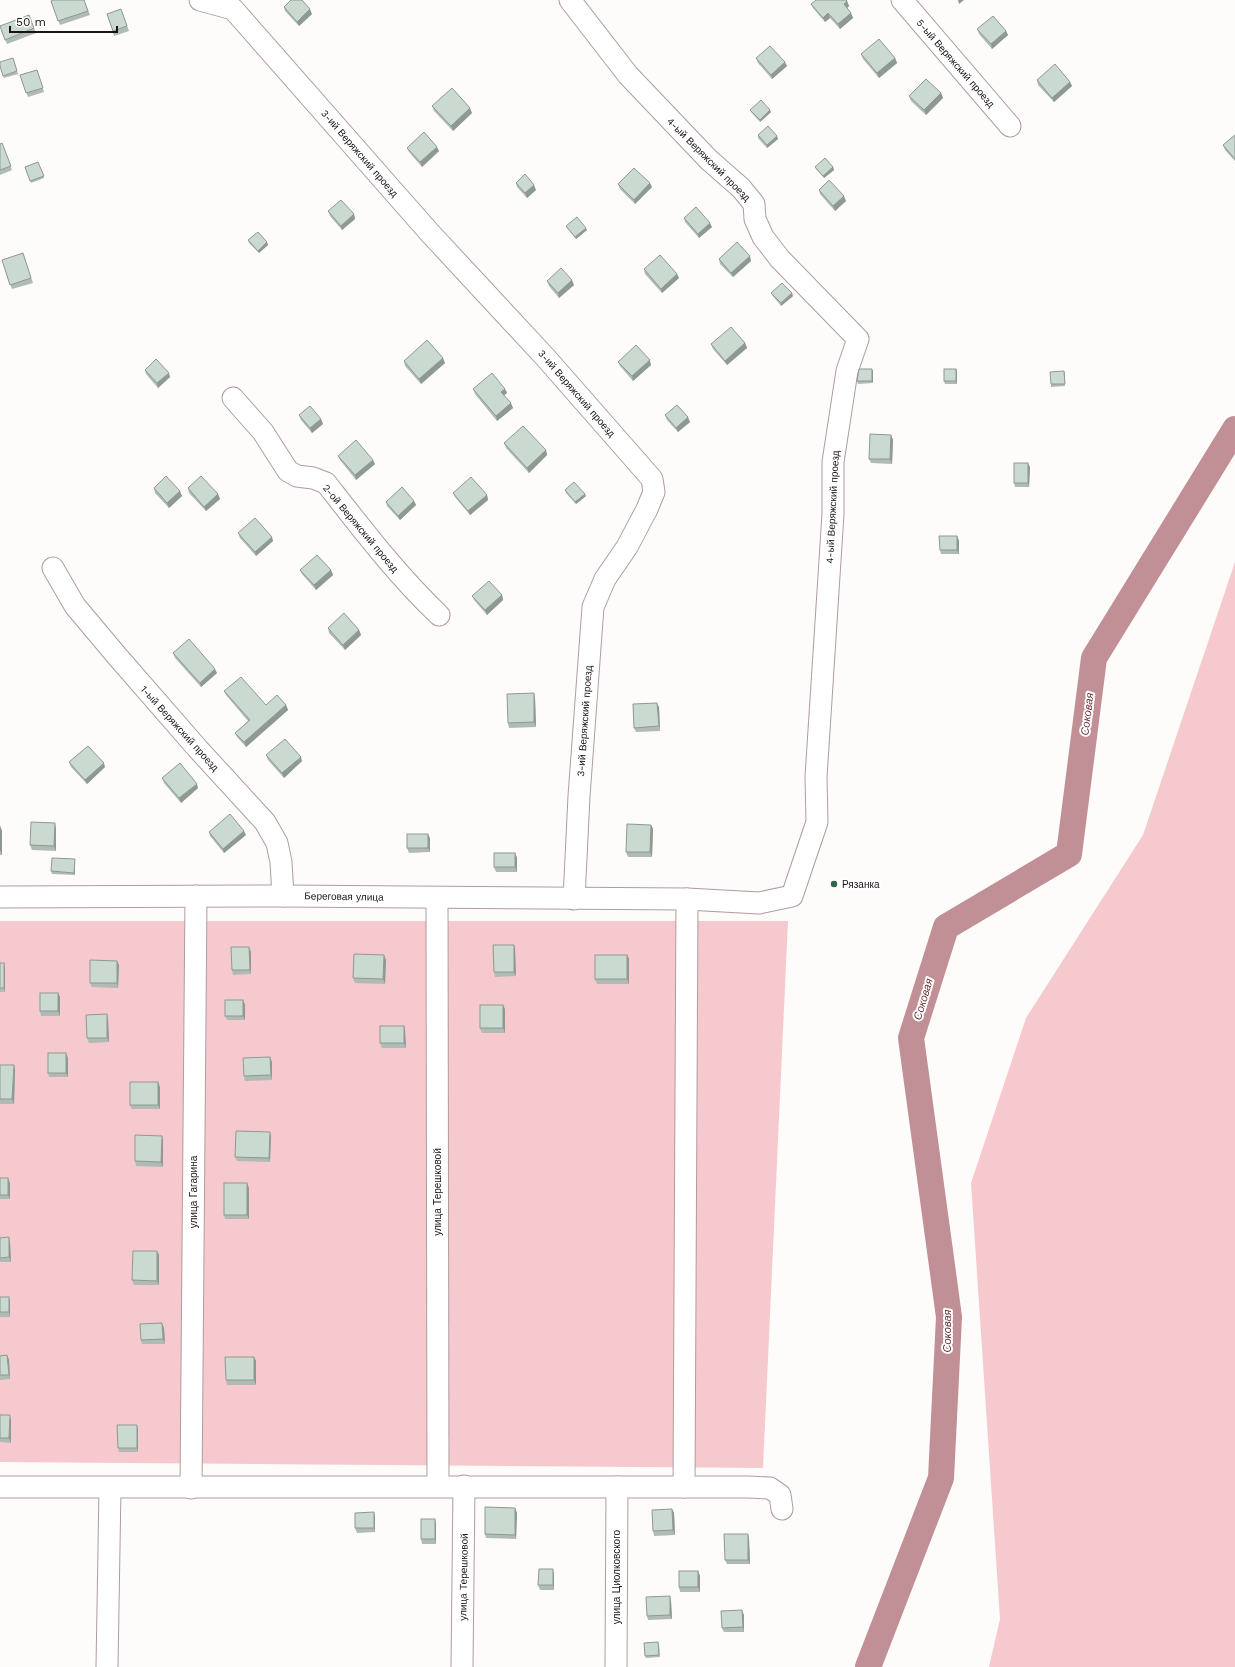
<svg xmlns="http://www.w3.org/2000/svg" width="1235" height="1667" viewBox="0 0 1235 1667" font-family="'Work Sans',sans-serif">
  <rect width="100%" height="100%" fill="#fefbfb"/>
  <g fill="#f6c9ce">
    <path d="M1235 562V1667H989L1000 1619 971 1183 1026 1018 1143 835Z"/>
    <path d="M0 921H788L763 1468 0 1462Z"/>
  </g>
  <g fill="none" stroke-linecap="round" stroke-linejoin="round">
    <path stroke="#c19096" stroke-width="26" d="M868 1667 941 1478 949 1317 911 1038 946 927 1069 854 1094 658 1235 429"/>
    <defs>
      <g id="minor">
        <path d="M200 0 233 9 429 232 546 358 652 479 654 492 647 509 627 547 605 579 593 607 579 796 574 899"/>
        <path d="M902 0 1010 126"/>
        <path d="M233 398 263 432 288 471 297 476 313 478 326 483C362 529 397 575 439 615"/>
        <path d="M53 568 75 606 117 656 198 749 265 822 277 843 281 862 283 896"/>
        <path d="M0 897 283 896 687 899 759 903 792 896 817 822 816 777 833 514V462L847 371 858 339 780 259 763 237 755 219 754 204 741 188 709 160 628 75 570 0"/>
        <path d="M437 898 438 1486"/>
        <path d="M0 1487H748L770 1488 780 1495 782 1509"/>
        <path d="M684 1487 687 899"/>
        <path d="M191 1488 196 896"/>
        <path d="M107 1667 110 1488"/>
        <path d="M462 1667 464 1486"/>
        <path d="M616 1667 617 1487"/>
      </g>
    </defs>
    <use href="#minor" stroke="#ae9d9f" stroke-width="23"/>
    <use href="#minor" stroke="#fff" stroke-width="21"/>
  </g>
  <g fill="#afbbb4">
    <path d="M84 0 90 15 60 25 51 1Z"/>
    <path d="M847 1 849 6 847 8 851 13 853 18 840 29 830 18 825 22 813 8 811 4Z"/>
    <path d="M284 7 312 14 299 26 285 11Z"/>
    <path d="M121 9 129 31 114 36 107 14Z"/>
    <path d="M29 15 36 33 7 44 1 31Z"/>
    <path d="M977 29 1006 31 1008 35 992 49 979 34Z"/>
    <path d="M861 54 895 58 897 63 879 78 863 59Z"/>
    <path d="M13 58 18 74 4 78 0 66Z"/>
    <path d="M756 58 787 66 772 79 758 63Z"/>
    <path d="M37 70 44 92 28 97 20 75Z"/>
    <path d="M1037 80 1070 82 1072 86 1054 102 1038 85Z"/>
    <path d="M941 93 943 98 926 115 911 101 909 96Z"/>
    <path d="M432 106 472 113 453 131 434 111Z"/>
    <path d="M750 110 771 112 760 122 751 112Z"/>
    <path d="M758 135 777 136 778 139 767 148 758 138Z"/>
    <path d="M1235 135V161L1225 150 1223 145Z"/>
    <path d="M2 143 12 170 0 175V144Z"/>
    <path d="M407 148 439 151 422 167 409 152Z"/>
    <path d="M38 162 44 178 31 183 25 167Z"/>
    <path d="M815 167H833L834 170 824 178 816 169Z"/>
    <path d="M516 183 536 190 527 198 517 187Z"/>
    <path d="M618 184 652 187 635 204 620 189Z"/>
    <path d="M819 190 846 201 835 211 820 194Z"/>
    <path d="M328 211 354 214 355 219 342 230 330 216Z"/>
    <path d="M684 218 712 227 699 238 685 222Z"/>
    <path d="M566 226 587 230 576 239 567 228Z"/>
    <path d="M248 240 267 242 268 245 259 253 249 243Z"/>
    <path d="M23 253 33 283 12 289 2 260Z"/>
    <path d="M719 259 751 261 733 277 720 264Z"/>
    <path d="M644 269 677 274 679 278 662 293 645 274Z"/>
    <path d="M547 281 574 285 559 298 549 286Z"/>
    <path d="M771 293 793 296 781 306 772 295Z"/>
    <path d="M745 343 747 348 727 365 713 349 711 344Z"/>
    <path d="M404 361 445 363 421 384 405 366Z"/>
    <path d="M618 362 651 365 633 381 620 366Z"/>
    <path d="M956 369 957 371V384H945L944 381Z"/>
    <path d="M145 370 170 377 158 388 146 374Z"/>
    <path d="M873 371V383L858 384 857 381Z"/>
    <path d="M1065 374V386L1051 387V384Z"/>
    <path d="M473 389H505L507 393 504 395 513 408 497 421 475 394Z"/>
    <path d="M299 415 321 419 323 424 312 433 301 420Z"/>
    <path d="M665 415 690 422 678 432 667 420Z"/>
    <path d="M891 435 893 440 892 464 871 463 869 459Z"/>
    <path d="M504 443 546 450 547 455 529 473 506 448Z"/>
    <path d="M338 456 375 464 356 480 340 460Z"/>
    <path d="M1030 467 1029 487H1015L1014 483Z"/>
    <path d="M154 488 182 496 169 508 155 493Z"/>
    <path d="M188 488 218 494 220 499 206 511 189 493Z"/>
    <path d="M565 490 586 496 576 504 566 493Z"/>
    <path d="M453 493 487 495 488 500 470 515 455 497Z"/>
    <path d="M414 501 416 505 400 520 387 506 386 502Z"/>
    <path d="M238 533 273 541 256 556 240 538Z"/>
    <path d="M957 536 959 541V554H941L940 550Z"/>
    <path d="M300 570H331L333 575 316 590 302 574Z"/>
    <path d="M502 595 503 600 487 615 474 600 472 596Z"/>
    <path d="M328 628 359 630 361 635 345 650 329 633Z"/>
    <path d="M173 653 217 673 201 687 175 658Z"/>
    <path d="M224 691 266 705H286L288 710 246 747 237 737 235 733 248 721 226 695Z"/>
    <path d="M535 698 536 727 509 728 508 723Z"/>
    <path d="M659 707 660 731 636 732 634 728Z"/>
    <path d="M266 755 302 761 284 778 268 760Z"/>
    <path d="M69 762 105 767 87 784 71 767Z"/>
    <path d="M162 778 198 788 181 803 164 783Z"/>
    <path d="M651 825 653 829 652 857H628L626 852Z"/>
    <path d="M0 826 2 831V855H0Z"/>
    <path d="M56 828V851L32 850 30 845Z"/>
    <path d="M209 832 246 835 224 853 210 836Z"/>
    <path d="M430 838V852L409 853 407 848Z"/>
    <path d="M515 853 517 858V872H496L494 867Z"/>
    <path d="M75 862V875L52 874 51 871Z"/>
    <path d="M514 945 515 949 516 976 495 977 494 972Z"/>
    <path d="M251 952V974L233 975 232 970Z"/>
    <path d="M627 955 629 959V984H597L595 979Z"/>
    <path d="M386 960 385 984 355 983 353 978Z"/>
    <path d="M117 961 119 965 118 988 92 987 90 983Z"/>
    <path d="M0 963H4L5 968V992H0Z"/>
    <path d="M58 993 60 997V1016H41L40 1011Z"/>
    <path d="M243 1000 245 1005V1020H227L225 1016Z"/>
    <path d="M505 1009V1033H482L480 1028Z"/>
    <path d="M107 1014 108 1019 109 1042 89 1043 87 1038Z"/>
    <path d="M404 1026 405 1030 406 1048H382L380 1043Z"/>
    <path d="M270 1057 272 1062V1080L245 1081 244 1076Z"/>
    <path d="M68 1058V1077H49L48 1073Z"/>
    <path d="M0 1065H14L15 1070 14 1104H0Z"/>
    <path d="M160 1087V1109H132L130 1105Z"/>
    <path d="M162 1136 163 1140V1167L136 1166 135 1161Z"/>
    <path d="M271 1136 270 1162 237 1161 235 1157Z"/>
    <path d="M0 1178 10 1183V1199H0Z"/>
    <path d="M249 1188V1219H225L224 1215Z"/>
    <path d="M0 1238 10 1242 11 1262H0Z"/>
    <path d="M157 1251 159 1255V1285H134L132 1280Z"/>
    <path d="M0 1297 10 1301V1317H0Z"/>
    <path d="M164 1328 165 1344H142L141 1340Z"/>
    <path d="M7 1355 9 1360 10 1379 0 1380V1356Z"/>
    <path d="M254 1357 256 1361V1385H227L226 1380Z"/>
    <path d="M0 1415 11 1420V1443L0 1442Z"/>
    <path d="M138 1429V1452H119L118 1448Z"/>
    <path d="M515 1508 517 1513 516 1539 486 1538 485 1534Z"/>
    <path d="M672 1509 674 1513 675 1535 654 1536 653 1531Z"/>
    <path d="M374 1512 375 1517V1532L357 1533 355 1528Z"/>
    <path d="M435 1519 436 1524V1544H422L421 1539Z"/>
    <path d="M748 1534 749 1539 750 1564H727L725 1560Z"/>
    <path d="M698 1571 700 1576V1592H680L679 1587Z"/>
    <path d="M554 1574V1590H540L538 1585Z"/>
    <path d="M670 1596 671 1601 672 1619 648 1620 647 1616Z"/>
    <path d="M744 1615V1632H724L722 1628Z"/>
    <path d="M658 1642 659 1644 660 1657 646 1658 645 1656Z"/>
  </g>
  <g fill="#8e9992">
    <path d="M958 0H964L959 4Z"/>
    <path d="M847 1 849 6 846 9 844 4Z"/>
    <path d="M310 9 312 14 299 26 297 22Z"/>
    <path d="M828 13 830 18 825 22 823 18Z"/>
    <path d="M851 13 853 18 840 29 838 24Z"/>
    <path d="M1006 31 1008 35 992 49 991 44Z"/>
    <path d="M895 58 897 63 879 78 877 73Z"/>
    <path d="M785 62 787 66 772 79 771 75Z"/>
    <path d="M1070 82 1072 86 1054 102 1052 98Z"/>
    <path d="M941 93 943 98 926 115 924 110Z"/>
    <path d="M470 108 472 113 453 131 451 126Z"/>
    <path d="M770 110 771 112 760 122V120Z"/>
    <path d="M777 136 778 139 767 148V145Z"/>
    <path d="M437 147 439 151 422 167 420 162Z"/>
    <path d="M833 167 834 170 824 178 823 176Z"/>
    <path d="M650 183 652 187 635 204 634 200Z"/>
    <path d="M534 185 536 190 527 198 525 193Z"/>
    <path d="M844 196 846 201 835 211 833 206Z"/>
    <path d="M354 214 355 219 342 230 341 226Z"/>
    <path d="M710 223 712 227 699 238 698 234Z"/>
    <path d="M586 228 587 230 576 239 575 237Z"/>
    <path d="M267 242 268 245 259 253 258 251Z"/>
    <path d="M750 256 751 261 733 277 731 273Z"/>
    <path d="M677 274 679 278 662 293 661 289Z"/>
    <path d="M572 280 574 285 559 298 558 293Z"/>
    <path d="M792 293 793 296 781 306V303Z"/>
    <path d="M745 343 747 348 727 365 725 361Z"/>
    <path d="M443 358 445 363 421 384 419 379Z"/>
    <path d="M650 360 651 365 633 381 632 376Z"/>
    <path d="M872 369 873 371V383L872 381Z"/>
    <path d="M956 369 957 371V384L956 381Z"/>
    <path d="M1064 371 1065 374V386V384Z"/>
    <path d="M169 373 170 377 158 388 157 383Z"/>
    <path d="M505 389 507 393 503 396 501 392Z"/>
    <path d="M511 403 513 408 497 421 496 416Z"/>
    <path d="M688 417 690 422 678 432 676 428Z"/>
    <path d="M321 419 323 424 312 433 310 428Z"/>
    <path d="M891 435 893 440 892 464 890 459Z"/>
    <path d="M546 450 547 455 529 473 527 468Z"/>
    <path d="M373 460 375 464 356 480 355 475Z"/>
    <path d="M1028 463 1030 467 1029 487 1028 483Z"/>
    <path d="M180 491 182 496 169 508 167 503Z"/>
    <path d="M218 494 220 499 206 511 204 507Z"/>
    <path d="M585 494 586 496 576 504 575 502Z"/>
    <path d="M487 495 488 500 470 515 468 511Z"/>
    <path d="M414 501 416 505 400 520 398 516Z"/>
    <path d="M957 536 959 541V554L957 550Z"/>
    <path d="M272 537 273 541 256 556 255 552Z"/>
    <path d="M331 570 333 575 316 590 314 585Z"/>
    <path d="M502 595 503 600 487 615 485 610Z"/>
    <path d="M359 630 361 635 345 650 343 645Z"/>
    <path d="M215 669 217 673 201 687 200 683Z"/>
    <path d="M534 693 535 698 536 727 534 722Z"/>
    <path d="M657 703 659 707 660 731 659 726Z"/>
    <path d="M286 705 288 710 246 747 244 742Z"/>
    <path d="M301 757 302 761 284 778 282 773Z"/>
    <path d="M104 763 105 767 87 784 85 780Z"/>
    <path d="M197 784 198 788 181 803 179 798Z"/>
    <path d="M55 823 56 828V851L54 846Z"/>
    <path d="M651 825 653 829 652 857 650 852Z"/>
    <path d="M0 826 2 831V855L0 850Z"/>
    <path d="M244 831 246 835 224 853 223 849Z"/>
    <path d="M428 834 430 838V852L428 848Z"/>
    <path d="M515 853 517 858V872L515 867Z"/>
    <path d="M75 859V875L74 873Z"/>
    <path d="M514 945 515 949 516 976 514 972Z"/>
    <path d="M249 947 251 952V974L250 970Z"/>
    <path d="M384 955 386 960 385 984 383 979Z"/>
    <path d="M627 955 629 959V984L627 979Z"/>
    <path d="M117 961 119 965 118 988 117 983Z"/>
    <path d="M4 963 5 968V992L4 988Z"/>
    <path d="M58 993 60 997V1016L58 1011Z"/>
    <path d="M243 1000 245 1005V1020L243 1016Z"/>
    <path d="M503 1005 505 1009V1033L503 1028Z"/>
    <path d="M107 1014 108 1019 109 1042 107 1038Z"/>
    <path d="M404 1026 405 1030 406 1048 404 1043Z"/>
    <path d="M66 1053 68 1058V1077L66 1073Z"/>
    <path d="M270 1057 272 1062V1080L271 1075Z"/>
    <path d="M14 1065 15 1070 14 1104 12 1099Z"/>
    <path d="M158 1082 160 1087V1109L158 1105Z"/>
    <path d="M270 1132 271 1136 270 1162 269 1158Z"/>
    <path d="M162 1136 163 1140V1167L161 1162Z"/>
    <path d="M8 1178 10 1183V1199L8 1195Z"/>
    <path d="M247 1183 249 1188V1219L247 1215Z"/>
    <path d="M9 1237 10 1242 11 1262 9 1257Z"/>
    <path d="M157 1251 159 1255V1285L157 1281Z"/>
    <path d="M9 1297 10 1301V1317L9 1312Z"/>
    <path d="M162 1323 164 1328 165 1344 163 1339Z"/>
    <path d="M7 1355 9 1360 10 1379 9 1375Z"/>
    <path d="M254 1357 256 1361V1385L254 1380Z"/>
    <path d="M10 1415 11 1420V1443L9 1438Z"/>
    <path d="M137 1425 138 1429V1452L137 1448Z"/>
    <path d="M515 1508 517 1513 516 1539 515 1535Z"/>
    <path d="M672 1509 674 1513 675 1535 673 1530Z"/>
    <path d="M374 1512 375 1517V1532L374 1528Z"/>
    <path d="M435 1519 436 1524V1544L435 1539Z"/>
    <path d="M748 1534 749 1539 750 1564 748 1560Z"/>
    <path d="M553 1569 554 1574V1590L553 1585Z"/>
    <path d="M698 1571 700 1576V1592L698 1587Z"/>
    <path d="M670 1596 671 1601 672 1619 670 1615Z"/>
    <path d="M742 1610 744 1615V1632L743 1627Z"/>
  </g>
  <g fill="#cbdad1" stroke="#8e9992">
    <path d="M53 0H84L88 11 58 21 51 1Z"/>
    <path d="M291 0H302L310 9 297 22 284 7Z"/>
    <path d="M816 0H846L847 1 844 4 851 13 838 24 828 13 823 18 811 4Z"/>
    <path d="M121 9 127 26 113 31 107 14Z"/>
    <path d="M29 15 34 28 5 40 0 26Z"/>
    <path d="M993 16 1006 31 991 44 977 29Z"/>
    <path d="M879 39 895 58 877 73 861 54Z"/>
    <path d="M770 46 785 62 771 75 756 58Z"/>
    <path d="M13 58 17 71 3 76 0 66V62Z"/>
    <path d="M1055 64 1070 82 1052 98 1037 80Z"/>
    <path d="M37 70 43 88 26 93 20 75Z"/>
    <path d="M926 79 941 93 924 110 909 96Z"/>
    <path d="M452 88 470 108 451 126 432 106Z"/>
    <path d="M761 100 770 110 760 120 750 110Z"/>
    <path d="M768 126 777 136 767 145 758 135Z"/>
    <path d="M424 132 437 147 420 162 407 148Z"/>
    <path d="M1235 135V159L1223 145Z"/>
    <path d="M2 143 11 166 0 170V144Z"/>
    <path d="M825 158 833 167 823 176 815 167Z"/>
    <path d="M38 162 44 176 30 181 25 167Z"/>
    <path d="M634 168 650 183 634 200 618 184Z"/>
    <path d="M525 174 534 185 525 193 516 183Z"/>
    <path d="M829 180 844 196 833 206 819 190Z"/>
    <path d="M341 200 354 214 341 226 328 211Z"/>
    <path d="M696 207 710 223 698 234 684 218Z"/>
    <path d="M577 217 586 228 575 237 566 226Z"/>
    <path d="M258 232 267 242 258 251 248 240Z"/>
    <path d="M737 242 750 256 731 273 719 259Z"/>
    <path d="M23 253 31 278 10 285 2 260Z"/>
    <path d="M660 255 677 274 661 289 644 269Z"/>
    <path d="M561 268 572 280 558 293 547 281Z"/>
    <path d="M782 283 792 293 781 303 771 293Z"/>
    <path d="M731 327 745 343 725 361 711 344Z"/>
    <path d="M427 340 443 358 419 379 404 361Z"/>
    <path d="M636 345 650 360 632 376 618 362Z"/>
    <path d="M156 359 169 373 157 383 145 370Z"/>
    <path d="M859 369H872V381H857Z"/>
    <rect x="944" y="369" width="12" height="12"/>
    <path d="M1064 371 1065 384H1051L1050 372Z"/>
    <path d="M492 373 505 389 501 392 511 403 496 416 473 389Z"/>
    <path d="M677 405 688 417 676 428 665 415Z"/>
    <path d="M310 406 321 419 310 428 299 415Z"/>
    <path d="M523 426 546 450 527 468 504 443Z"/>
    <path d="M870 434 891 435 890 459H869Z"/>
    <path d="M356 440 373 460 355 475 338 456Z"/>
    <rect x="1014" y="463" width="14" height="20"/>
    <path d="M166 476 180 491 167 503 154 488Z"/>
    <path d="M201 476 218 494 204 507 188 488Z"/>
    <path d="M471 477 487 495 468 511 453 493Z"/>
    <path d="M574 482 585 494 575 502 565 490Z"/>
    <path d="M402 487 414 501 398 516 386 502Z"/>
    <path d="M255 518 272 537 255 552 238 533Z"/>
    <path d="M939 536H957V550H940Z"/>
    <path d="M317 555 331 570 314 585 300 570Z"/>
    <path d="M489 581 502 595 485 610 472 596Z"/>
    <path d="M344 613 359 630 343 645 328 628Z"/>
    <path d="M189 639 215 669 200 683 173 653Z"/>
    <path d="M241 677 266 705 277 695 286 705 244 742 235 733 250 720 224 691Z"/>
    <path d="M534 693V722L508 723 507 694Z"/>
    <path d="M657 703 659 726 634 728 633 704Z"/>
    <path d="M285 739 301 757 282 773 266 755Z"/>
    <path d="M88 746 104 763 85 780 69 762Z"/>
    <path d="M180 763 197 784 179 798 162 778Z"/>
    <path d="M230 814 244 831 223 849 209 832Z"/>
    <path d="M31 822 55 823 54 846 30 845Z"/>
    <path d="M627 824 651 825 650 852H626Z"/>
    <rect x="407" y="834" width="21" height="14"/>
    <rect x="494" y="853" width="21" height="14"/>
    <path d="M52 858 75 859 74 873 51 871Z"/>
    <path d="M493 945H514V972H494Z"/>
    <path d="M231 947H249L250 970H232Z"/>
    <path d="M354 954 384 955 383 979 353 978Z"/>
    <rect x="595" y="955" width="32" height="24"/>
    <path d="M90 960 117 961V983H90Z"/>
    <rect x="0" y="963" width="4" height="25"/>
    <rect x="40" y="993" width="18" height="18"/>
    <rect x="225" y="1000" width="18" height="16"/>
    <rect x="480" y="1005" width="23" height="23"/>
    <path d="M107 1014V1038H87L86 1015Z"/>
    <rect x="380" y="1026" width="24" height="17"/>
    <rect x="48" y="1053" width="18" height="20"/>
    <path d="M270 1057 271 1075 244 1076 243 1058Z"/>
    <path d="M0 1065H14L12 1099H0Z"/>
    <rect x="130" y="1082" width="28" height="23"/>
    <path d="M236 1131 270 1132 269 1158 235 1157Z"/>
    <path d="M135 1135 162 1136 161 1162 135 1161Z"/>
    <rect x="0" y="1178" width="8" height="17"/>
    <rect x="224" y="1183" width="23" height="32"/>
    <path d="M9 1237V1257L0 1258V1238Z"/>
    <path d="M133 1251H157V1281L132 1280Z"/>
    <rect x="0" y="1297" width="9" height="15"/>
    <path d="M162 1323 163 1339 141 1340 140 1324Z"/>
    <path d="M7 1355 9 1375H0V1356Z"/>
    <path d="M225 1357H254V1380H226Z"/>
    <path d="M0 1415H10L9 1438H0Z"/>
    <path d="M117 1425H137V1448H118Z"/>
    <path d="M485 1507 515 1508V1535L485 1534Z"/>
    <path d="M672 1509 673 1530 653 1531 652 1510Z"/>
    <path d="M374 1512V1528H355V1513Z"/>
    <rect x="421" y="1519" width="14" height="20"/>
    <path d="M724 1534H748V1560H725Z"/>
    <path d="M539 1569H553V1585H538Z"/>
    <rect x="679" y="1571" width="19" height="16"/>
    <path d="M670 1596V1615L647 1616 646 1597Z"/>
    <path d="M742 1610 743 1627 722 1628 721 1611Z"/>
    <path d="M658 1642 659 1655 645 1656 644 1643Z"/>
  </g>
  <circle fill="#32664b" stroke="#fff" stroke-width="1.5" cx="834" cy="884" r="4"/>
  <g text-anchor="middle" stroke-width="4" stroke-linejoin="round" paint-order="stroke">
    <g font-size="10" fill="#191313" stroke="#fff">
      <text transform="translate(956 63) rotate(49)" y="4">5-ый Веряжский проезд</text>
      <text transform="translate(360 153) rotate(49)" y="4">3-ий Веряжский проезд</text>
      <text transform="translate(709 159) rotate(45)" y="4">4-ый Веряжский проезд</text>
      <text transform="translate(577 393) rotate(49)" y="4">3-ий Веряжский проезд</text>
      <text transform="translate(832 507) rotate(-87)" y="4">4-ый Веряжский проезд</text>
      <text transform="translate(361 528) rotate(50)" y="4">2-ой Веряжский проезд</text>
      <text transform="translate(584 721) rotate(-86)" y="4">3-ий Веряжский проезд</text>
      <text transform="translate(180 728) rotate(48)" y="4">1-ый Веряжский проезд</text>
      <text transform="translate(344 896) rotate(1)" y="4">Береговая улица</text>
      <text transform="translate(193 1192) rotate(-90)" y="4">улица Гагарина</text>
      <text transform="translate(437 1192) rotate(-90)" y="4">улица Терешковой</text>
      <text transform="translate(463 1577) rotate(-89)" y="4">улица Терешковой</text>
      <text transform="translate(616 1577) rotate(-90)" y="4">улица Циолковского</text>
    </g>
    <g font-size="10" fill="#191313" stroke="#fff" text-anchor="start">
      <text x="842" y="888">Рязанка</text>
    </g>
    <g font-size="11" font-style="italic" fill="#6b2d39" stroke="#fff">
      <text transform="translate(1087 714) rotate(-83)" y="4">Соковая</text>
      <text transform="translate(923 999) rotate(-73)" y="4">Соковая</text>
      <text transform="translate(947 1331) rotate(-90)" y="4">Соковая</text>
    </g>
  </g>
  <path d="M10 26v6h107v-6" fill="none" stroke="#191313" stroke-width="2"/>
  <text x="16" y="26" font-size="12" fill="#191313" stroke="#ffffff" stroke-width="3" paint-order="stroke">50 m</text>
</svg>
